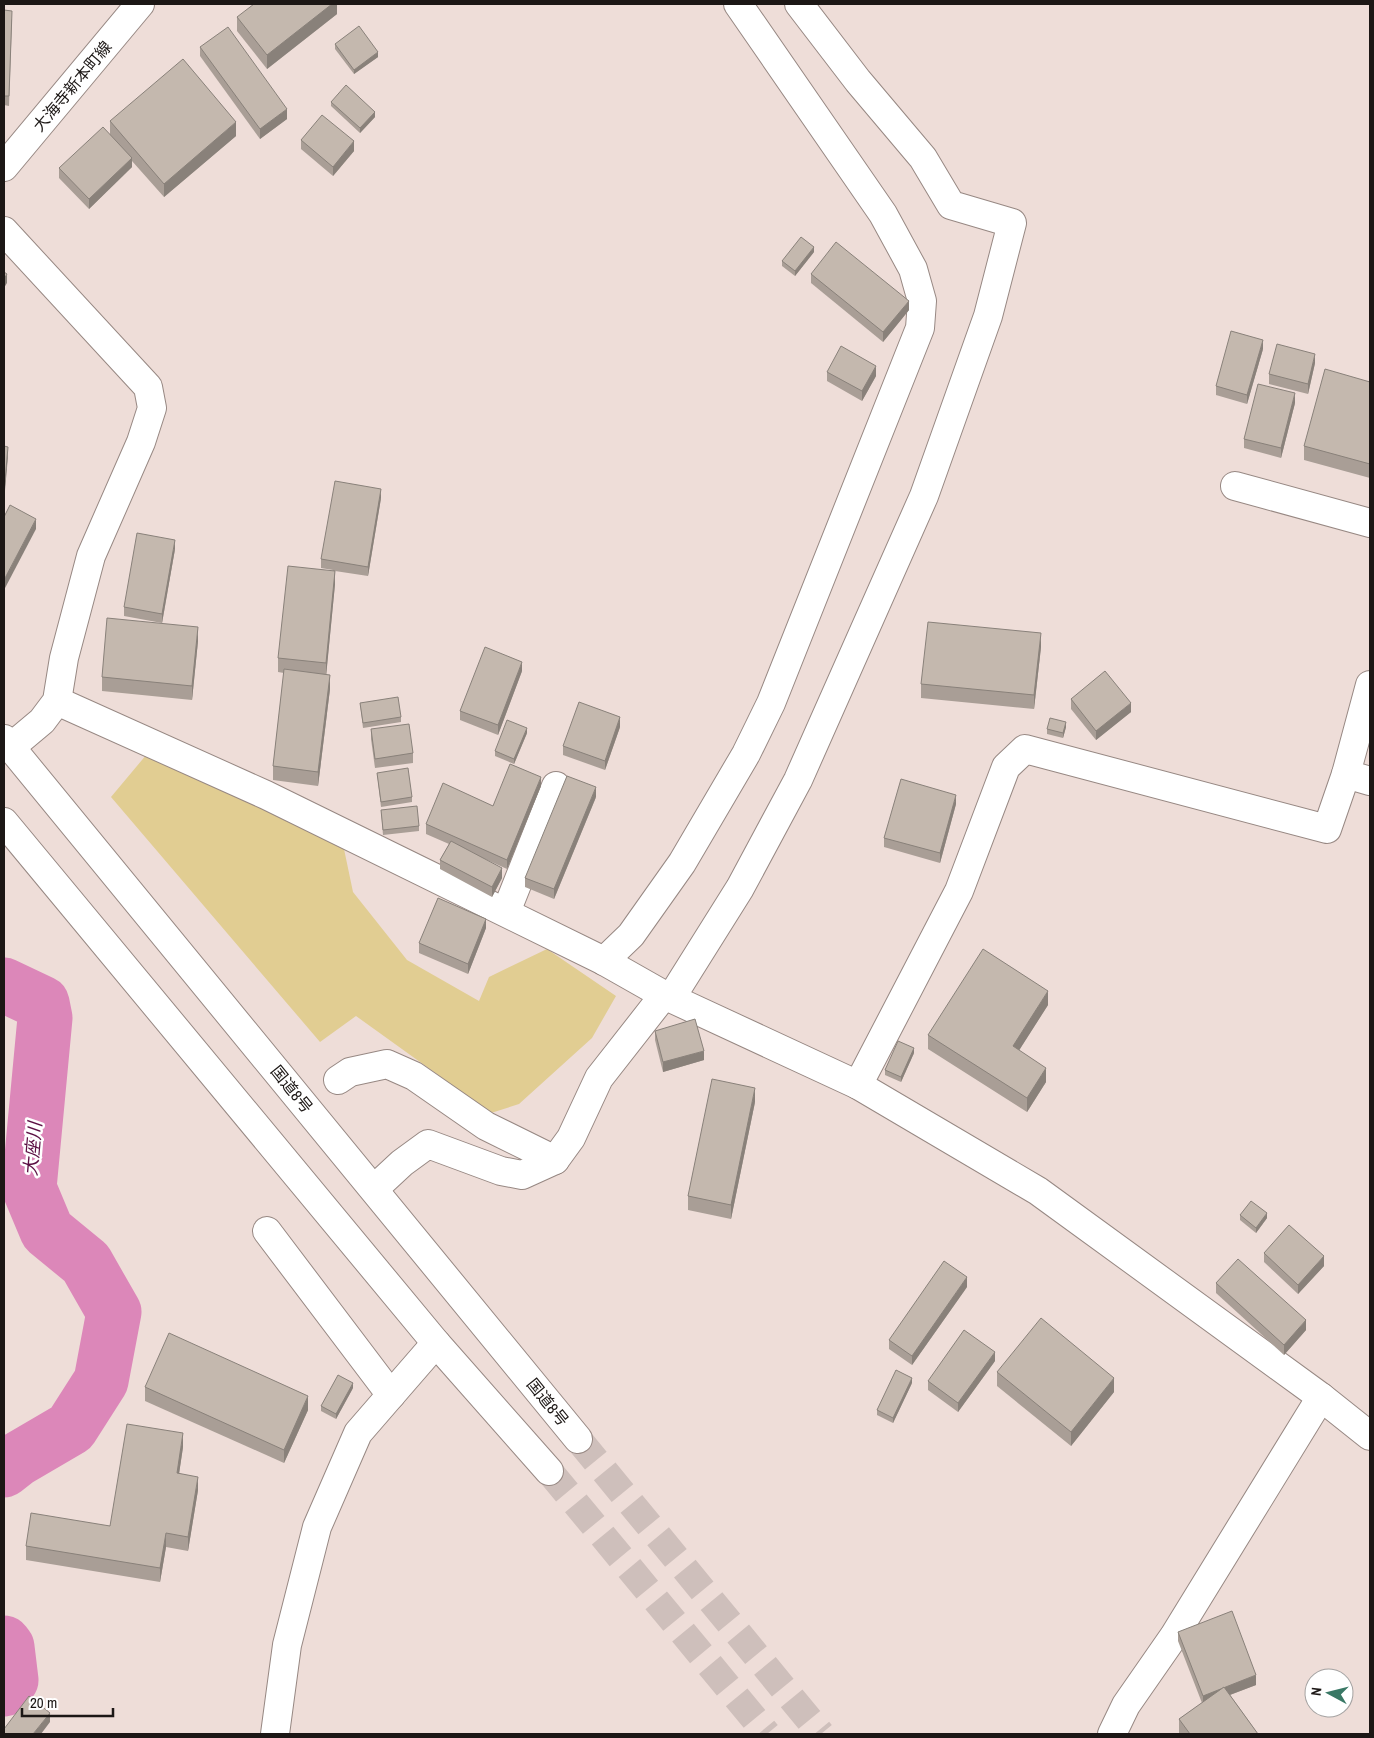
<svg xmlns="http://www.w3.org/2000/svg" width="1374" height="1738" viewBox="0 0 1374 1738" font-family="'Archivo Narrow','Noto Sans JP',sans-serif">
  <rect width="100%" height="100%" fill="#eeddd8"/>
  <path fill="#e1cd92" d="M147 754 216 785 344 849 353 892 407 960 479 1001 489 977 547 949 616 996 592 1038 519 1104 491 1113 356 1016 320 1042 111 797Z"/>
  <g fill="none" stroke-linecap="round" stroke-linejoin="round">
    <g stroke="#dc87b9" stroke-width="55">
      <path d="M4 985 42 1003 45 1018 29 1188 47 1231 86 1263 114 1312 101 1381 71 1428 18 1459 4 1470"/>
      <path d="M4 1643 7 1647 11 1680 4 1689"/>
    </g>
    <g stroke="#cebfbb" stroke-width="28" stroke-dasharray="28 14" stroke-linecap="butt">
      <path d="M578 1439 821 1734"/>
      <path d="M549 1471 767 1734"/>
    </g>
    <defs>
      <g id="minor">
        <path d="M4 231 148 387 152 408 141 442 91 556 64 658 57 701 42 721 11 747"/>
        <path d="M1235 486 1370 523"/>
        <path d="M57 701 266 795 604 961 664 995 858 1085 1038 1191 1321 1397 1370 1436"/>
        <path d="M1346 774 1370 781"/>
        <path d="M506 912 556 786"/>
        <path d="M604 961 631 935 682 863 746 754 771 703 920 328 922 301 913 269 883 214 738 4"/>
        <path d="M671 998 740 888 798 780 924 496 988 316 1012 223 951 205 923 158 858 81 799 4"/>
        <path d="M338 1080 350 1072 387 1064 414 1076 486 1126 555 1160"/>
        <path d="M858 1085 959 891 1006 767 1025 749 1327 829 1346 774 1370 685"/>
        <path d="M374 1189 402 1163 428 1144 501 1171 522 1175 555 1160 571 1138 599 1078 664 995"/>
        <path d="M267 1231 391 1395"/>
        <path d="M275 1734 287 1645 317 1527 358 1433 436 1343"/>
        <path d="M1112 1734 1126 1705 1174 1636 1321 1397"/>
      </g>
      <path id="major" d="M4 167 140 4"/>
      <g id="highway">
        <path d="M4 739 578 1439"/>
        <path d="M4 822 436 1343 549 1471"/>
      </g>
    </defs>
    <use href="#minor" stroke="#978883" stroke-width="30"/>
    <use href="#major" stroke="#978883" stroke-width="30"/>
    <use href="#highway" stroke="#978883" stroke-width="30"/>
    <use href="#minor" stroke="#fff" stroke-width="28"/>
    <use href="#major" stroke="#fff" stroke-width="28"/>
    <use href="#highway" stroke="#fff" stroke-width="28"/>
  </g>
  <g fill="#a99e96">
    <path d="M337 4V14L267 69 237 31V17Z"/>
    <path d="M4 10 12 20 9 106 4 105Z"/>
    <path d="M335 44 378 57 354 74 335 49Z"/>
    <path d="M200 47 287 119 260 139 200 56Z"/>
    <path d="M331 102 375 117 360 133 331 106Z"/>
    <path d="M110 121 236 136 164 197 132 161V167L89 209 59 178V168L110 134Z"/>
    <path d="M301 140 354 151 333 176 301 149Z"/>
    <path d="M814 252 795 276 782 266V261Z"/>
    <path d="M811 274 909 310 883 342 811 283Z"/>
    <path d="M1263 349 1247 404 1216 395V386Z"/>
    <path d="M1315 363 1308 394 1269 384V374Z"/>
    <path d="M827 372 876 376 862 401 827 381Z"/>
    <path d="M1370 382V478L1304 460V446Z"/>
    <path d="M1295 403 1281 458 1244 448V439Z"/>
    <path d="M381 498 368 576 335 571V584L326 675 330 689 318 786 273 780V766L284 673 278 672V658L333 570 321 568V559Z"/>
    <path d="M175 549 162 623 124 616V607Z"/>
    <path d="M198 641 192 700 102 691V677Z"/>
    <path d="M1041 647 1034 709 921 698V684Z"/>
    <path d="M522 671 498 735 460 720V711Z"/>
    <path d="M1071 699 1131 712 1096 740 1071 709Z"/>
    <path d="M360 703 401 717V722L363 728Z"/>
    <path d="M620 727 605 770 563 755V746Z"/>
    <path d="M1066 727 1063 738 1047 734V729Z"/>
    <path d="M371 729 413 753V763L375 768 371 739Z"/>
    <path d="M527 733 514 764 495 756V751Z"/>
    <path d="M377 773 412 797V802L381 807Z"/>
    <path d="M541 786 507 869 485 859 502 878 492 897 440 869V860L449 844 426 834V824L493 806Z"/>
    <path d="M596 797 554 899 525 887V878Z"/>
    <path d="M956 804 940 863 884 847V838Z"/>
    <path d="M381 810 419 826V831L383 835Z"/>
    <path d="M486 928 468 974 419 953V943Z"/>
    <path d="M1048 1005 1019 1050 1046 1082 1027 1112 928 1049V1035Z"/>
    <path d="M655 1031 704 1060 663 1072 655 1040Z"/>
    <path d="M914 1053 901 1082 885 1075V1070Z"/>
    <path d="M755 1102 731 1219 688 1210V1196Z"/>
    <path d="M1240 1215 1267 1218 1256 1233 1240 1220Z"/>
    <path d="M1264 1253 1324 1266 1298 1294 1264 1262Z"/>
    <path d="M1216 1283 1306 1330 1284 1355 1216 1293Z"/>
    <path d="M967 1287 912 1365 889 1349V1340Z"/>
    <path d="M995 1361 958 1412 928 1390V1381Z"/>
    <path d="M997 1372 1114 1392 1071 1446 997 1386Z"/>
    <path d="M912 1383 893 1423 877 1415V1410Z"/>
    <path d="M145 1387 308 1410 284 1463 145 1401Z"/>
    <path d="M353 1388 336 1419 321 1411V1406Z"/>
    <path d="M183 1447 179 1474 198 1490 188 1551 166 1547 160 1582 26 1560V1546L110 1526Z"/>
    <path d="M1178 1632 1256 1685 1230 1695 1258 1734H1180L1179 1733V1719L1202 1703 1178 1641Z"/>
  </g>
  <g fill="#89817a">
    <path d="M332 4H337V14L267 69V55Z"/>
    <path d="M378 52V57L354 74V70Z"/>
    <path d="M287 109V119L260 139V129Z"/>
    <path d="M375 112V117L360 133V128Z"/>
    <path d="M236 122V136L164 197V184Z"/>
    <path d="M354 141V151L333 176V167Z"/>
    <path d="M132 158V167L89 209V199Z"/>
    <path d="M814 247V252L795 276V271Z"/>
    <path d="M7 274V283L4 288V279Z"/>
    <path d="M909 301V310L883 342V332Z"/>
    <path d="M1263 340V349L1247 404V395Z"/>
    <path d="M1315 354V363L1308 394V384Z"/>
    <path d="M876 366V376L862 401V391Z"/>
    <path d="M1295 393V403L1281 458V448Z"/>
    <path d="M8 447V456L4 502V492Z"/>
    <path d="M381 489V498L368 576V567Z"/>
    <path d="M36 519V529L4 590V580Z"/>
    <path d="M175 540V549L162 623V614Z"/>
    <path d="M335 571V584L326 677V663Z"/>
    <path d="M198 627V641L192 700V686Z"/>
    <path d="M1041 633V647L1034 709V695Z"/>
    <path d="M522 662V671L498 735V725Z"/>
    <path d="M330 675V689L318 786V772Z"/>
    <path d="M1131 703V712L1096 740V731Z"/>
    <path d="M620 717V727L605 770V761Z"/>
    <path d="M1066 722V727L1063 738V733Z"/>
    <path d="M527 728V733L514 764V759Z"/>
    <path d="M541 777V786L507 869V860Z"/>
    <path d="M596 787V797L554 899V889Z"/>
    <path d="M956 795V804L940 863V853Z"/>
    <path d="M502 868V878L492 897V887Z"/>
    <path d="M486 919V928L468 974V964Z"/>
    <path d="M1048 991V1005L1013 1060V1046Z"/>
    <path d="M914 1048V1053L901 1082V1077Z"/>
    <path d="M704 1051V1060L663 1072V1062Z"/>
    <path d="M1046 1068V1082L1027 1112V1098Z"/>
    <path d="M755 1088V1102L731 1219V1205Z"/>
    <path d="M1267 1213V1218L1256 1233V1228Z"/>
    <path d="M1324 1256V1266L1298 1294V1285Z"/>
    <path d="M967 1277V1287L912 1365V1356Z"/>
    <path d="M1306 1320V1330L1284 1355V1345Z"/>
    <path d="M995 1352V1361L958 1412V1403Z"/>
    <path d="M912 1378V1383L893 1423V1418Z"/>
    <path d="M1114 1378V1392L1071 1446V1432Z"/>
    <path d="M353 1383V1388L336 1419V1414Z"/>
    <path d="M308 1396V1410L284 1463V1450Z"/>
    <path d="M183 1433V1447L177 1487V1473Z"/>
    <path d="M198 1477V1490L188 1551V1537Z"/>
    <path d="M166 1533V1547L160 1582V1568Z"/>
    <path d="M1256 1675V1685L1203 1705V1696Z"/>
    <path d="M50 1713V1722L41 1734H33Z"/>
  </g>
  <g fill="#c4b8ae" stroke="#89817a">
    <path d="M254 4H332L267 55 237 17Z"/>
    <path d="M4 10 12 11 9 96H4Z"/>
    <path d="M359 26 378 52 354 70 335 44Z"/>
    <path d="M228 27 287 109 260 129 200 47Z"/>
    <path d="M183 59 236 122 164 184 110 121Z"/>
    <path d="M346 85 375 112 360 128 331 102Z"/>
    <path d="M322 115 354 141 333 167 301 140Z"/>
    <path d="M103 127 132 158 89 199 59 168Z"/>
    <path d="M801 237 814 247 795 271 782 261Z"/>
    <path d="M836 242 909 301 883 332 811 274Z"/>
    <path d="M4 272 7 274 4 279Z"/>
    <path d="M1231 331 1263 340 1247 395 1216 386Z"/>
    <path d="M1277 344 1315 354 1308 384 1269 374Z"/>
    <path d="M841 346 876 366 862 391 827 372Z"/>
    <path d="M1325 369 1370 382V464L1304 446Z"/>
    <path d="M1258 384 1295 393 1281 448 1244 439Z"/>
    <path d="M4 446 8 447 4 492Z"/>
    <path d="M335 481 381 489 368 567 321 559Z"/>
    <path d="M10 505 36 519 4 580V517Z"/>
    <path d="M137 533 175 540 162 614 124 607Z"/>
    <path d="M288 566 335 571 326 663 278 658Z"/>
    <path d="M107 618 198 627 192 686 102 677Z"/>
    <path d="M928 622 1041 633 1034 695 921 684Z"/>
    <path d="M485 647 522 662 498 725 460 711Z"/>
    <path d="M284 669 330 675 318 772 273 766Z"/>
    <path d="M1105 671 1131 703 1096 731 1071 699Z"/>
    <path d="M398 697 401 717 363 723 360 703Z"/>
    <path d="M579 702 620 717 605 761 563 746Z"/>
    <path d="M1050 718 1066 722 1063 733 1047 729Z"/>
    <path d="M507 720 527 728 514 759 495 751Z"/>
    <path d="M409 724 413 753 375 759 371 729Z"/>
    <path d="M510 764 541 777 507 860 426 824 443 783 493 806Z"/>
    <path d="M408 768 412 797 381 802 377 773Z"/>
    <path d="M567 776 596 787 554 889 525 878Z"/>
    <path d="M901 779 956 795 940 853 884 838Z"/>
    <path d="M417 806 419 826 383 830 381 810Z"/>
    <path d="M451 841 502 868 492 887 440 860Z"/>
    <path d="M438 898 486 919 468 964 419 943Z"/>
    <path d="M983 949 1048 991 1013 1046 1046 1068 1027 1098 928 1035Z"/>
    <path d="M695 1019 704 1051 663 1062 655 1031Z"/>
    <path d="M898 1041 914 1048 901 1077 885 1070Z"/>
    <path d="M712 1079 755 1088 731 1205 688 1196Z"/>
    <path d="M1251 1201 1267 1213 1256 1228 1240 1215Z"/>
    <path d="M1289 1225 1324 1256 1298 1285 1264 1253Z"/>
    <path d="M1238 1259 1306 1320 1284 1345 1216 1283Z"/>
    <path d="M944 1261 967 1277 912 1356 889 1340Z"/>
    <path d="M1041 1318 1114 1378 1071 1432 997 1372Z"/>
    <path d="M964 1330 995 1352 958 1403 928 1381Z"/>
    <path d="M169 1333 308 1396 284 1450 145 1387Z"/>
    <path d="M896 1370 912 1378 893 1418 877 1410Z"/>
    <path d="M338 1375 353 1383 336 1414 321 1406Z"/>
    <path d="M127 1424 183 1433 177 1473 198 1477 188 1537 166 1533 160 1568 26 1546 31 1513 110 1526Z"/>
    <path d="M1232 1611 1256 1675 1203 1696 1178 1632Z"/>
    <path d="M1224 1687 1258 1734H1190L1179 1719Z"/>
    <path d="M29 1696 50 1713 33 1734H4V1729Z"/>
  </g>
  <g text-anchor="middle" stroke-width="5" stroke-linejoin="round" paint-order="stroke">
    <g font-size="16" fill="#1c1715" stroke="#fff">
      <text transform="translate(72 86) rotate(-50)" y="6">大海寺新本町線</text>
      <text transform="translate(292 1089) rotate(51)" y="6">国道8号</text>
      <text transform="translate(548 1402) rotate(51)" y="6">国道8号</text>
    </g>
    <g font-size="18" font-style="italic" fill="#5b0f43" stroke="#fff">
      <text transform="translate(33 1149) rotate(-85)" y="6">大座川</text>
    </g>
  </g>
  <rect width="1374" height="1738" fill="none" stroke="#1c1715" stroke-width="10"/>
  <g transform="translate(1329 1693) rotate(277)"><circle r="24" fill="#ffffff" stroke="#a4a2a1"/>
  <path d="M0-4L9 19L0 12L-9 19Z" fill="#397865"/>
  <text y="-8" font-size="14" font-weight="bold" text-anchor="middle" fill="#1c1715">N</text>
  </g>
  <path d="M22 1708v8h91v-8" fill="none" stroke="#1c1715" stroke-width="2.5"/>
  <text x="30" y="1708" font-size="15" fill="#1c1715" stroke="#ffffff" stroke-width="4" paint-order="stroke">20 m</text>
</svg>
